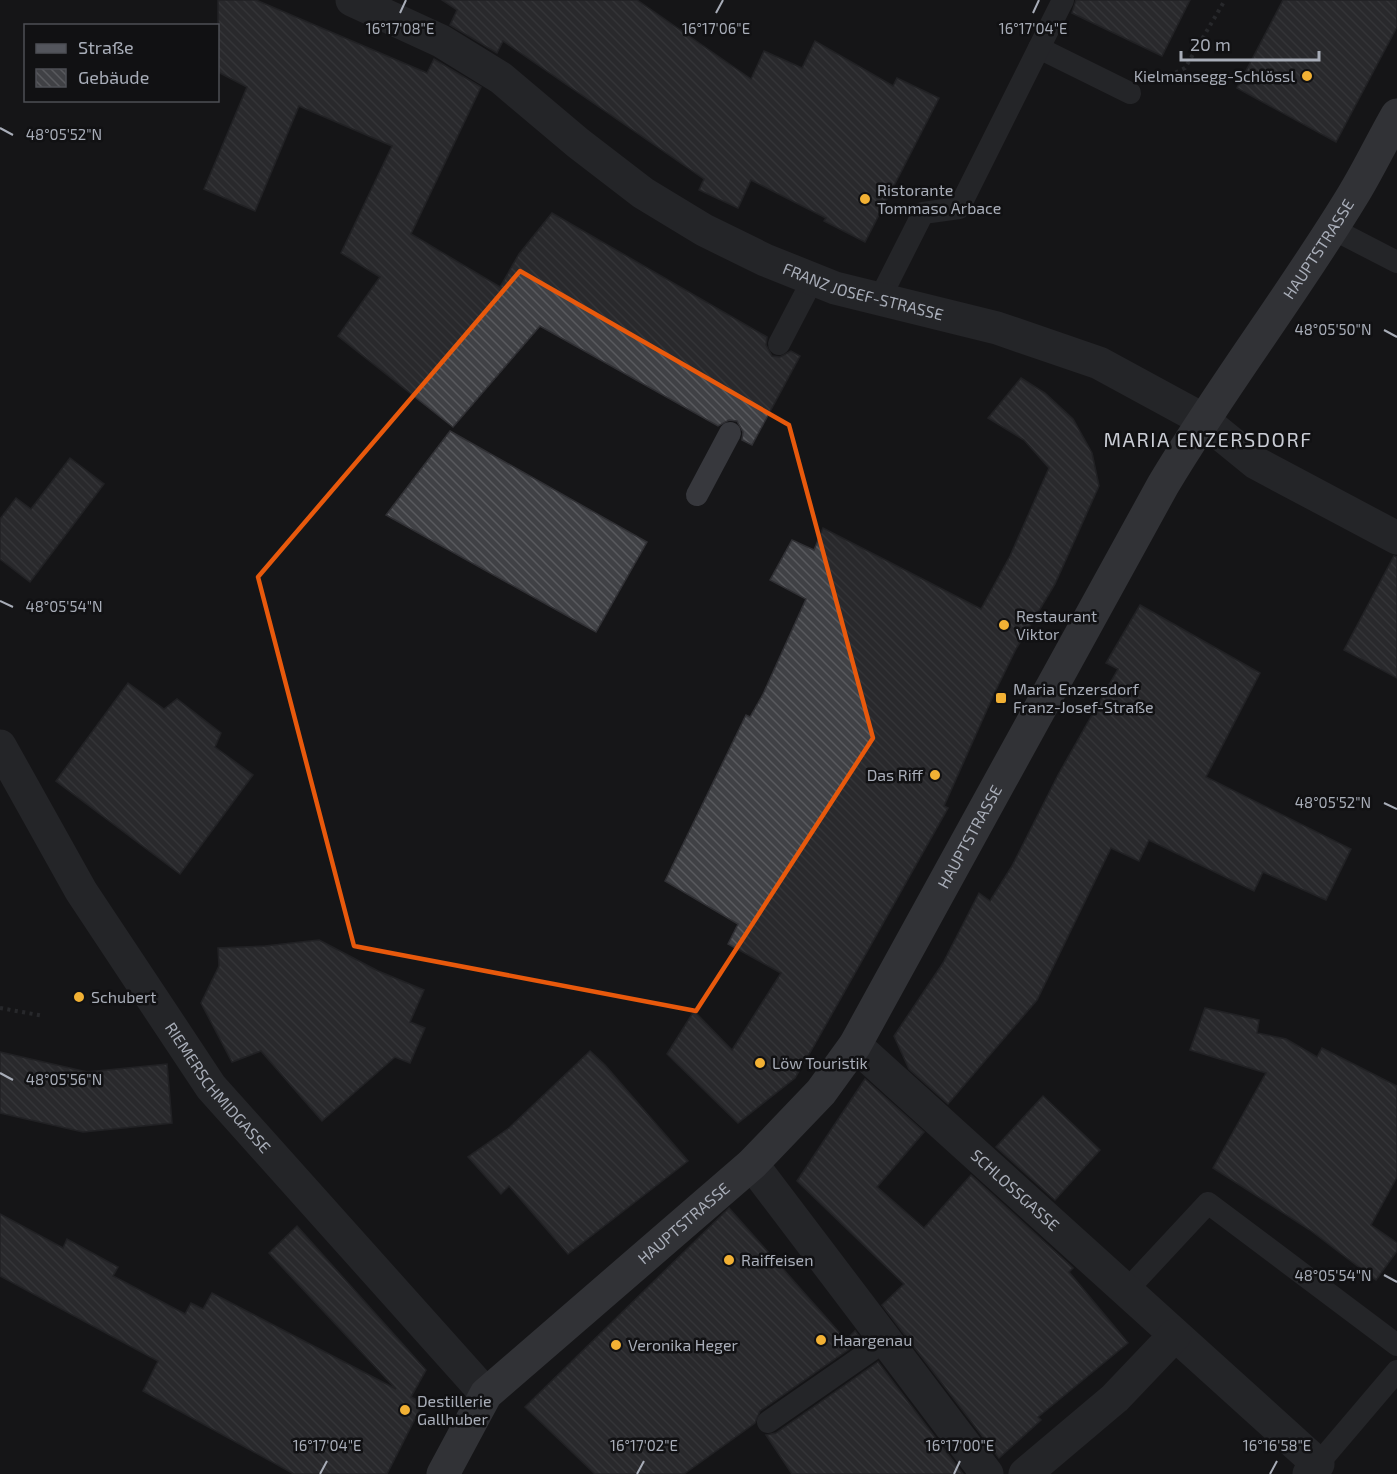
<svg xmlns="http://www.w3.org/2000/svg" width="1397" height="1474" viewBox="0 0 1397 1474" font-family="'Exo 2',sans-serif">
  <defs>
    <pattern id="building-back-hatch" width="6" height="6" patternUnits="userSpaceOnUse" patternTransform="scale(1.5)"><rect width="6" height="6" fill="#404145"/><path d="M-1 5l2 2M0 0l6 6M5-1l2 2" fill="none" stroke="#595a5e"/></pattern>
  </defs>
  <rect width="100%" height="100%" fill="#161618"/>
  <g fill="url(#building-back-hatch)" stroke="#303034" stroke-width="1.5">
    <path d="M218 0H256L427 73 434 59 481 87 411 234 500 287 519 254 552 213 767 337 766 345 772 356 780 357 791 351 800 356 752 445 742 440 743 432 737 421 729 420 718 426 540 326 453 427 338 336 380 277 341 253 392 146 299 106 255 211 204 189 247 87 218 72Z"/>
    <path d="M442 0H637L751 79 764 51 802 68 815 41 893 86 897 78 939 98 865 242 824 221 826 218 751 180 738 208 699 190 704 179 503 41 497 53 450 25 457 10Z"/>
    <path d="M1076 0H1190L1162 56 1072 13Z"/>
    <path d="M1283 0H1397V27L1336 142 1237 88Z"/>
    <path d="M1021 378 1045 393 1073 419 1092 453 1099 486 1055 584 1016 649 994 694 944 806 948 808 815 1044 795 1078 738 1123 667 1054 694 1011 732 1050 781 973 728 944 738 924 665 881 746 715 750 717 763 694 806 599 770 580 792 540 814 550 823 528 981 609 1010 556 1049 468 1024 440 988 418Z"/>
    <path d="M450 431 647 542 596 632 386 515Z"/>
    <path d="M70 458 104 484 30 582 0 559V519L16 498 31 509Z"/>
    <path d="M1394 556 1397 557V678L1344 650Z"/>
    <path d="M1140 605 1260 673 1206 777 1351 849 1326 900 1263 872 1254 891 1149 840 1139 861 1111 848 1037 1000 948 1104 909 1069 894 1036 943 963 979 893 990 901 1012 866 1058 775 1118 669 1106 663Z"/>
    <path d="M128 683 164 709 177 699 221 733 215 747 253 775 180 874 56 781Z"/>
    <path d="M319 940 378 971 424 990 410 1022 425 1028 410 1063 395 1057 322 1121 261 1051 232 1062 201 1003 219 966 218 948 265 946Z"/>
    <path d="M1205 1008 1259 1020 1257 1033 1286 1039 1317 1057 1322 1048 1397 1086V1177L1371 1225 1397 1243V1251L1376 1280 1310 1230 1213 1168 1266 1073 1190 1050Z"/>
    <path d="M590 1051 605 1065 688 1161 568 1254 509 1186 501 1194 468 1157 509 1128Z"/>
    <path d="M0 1052 87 1072 167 1064 172 1123 83 1132 0 1113Z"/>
    <path d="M865 1079 924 1132 877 1187 924 1228 971 1175 1073 1268 1069 1272 1128 1343 1038 1417 1041 1420 999 1458 882 1305 904 1284 797 1181Z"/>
    <path d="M1043 1096 1100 1150 1055 1200 996 1147Z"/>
    <path d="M729 1208 846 1340 855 1331 862 1340 760 1411 755 1423 684 1474H595L525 1407Z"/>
    <path d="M0 1214 63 1248 67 1239 118 1267 113 1276 185 1314 191 1303 203 1309 212 1293 396 1389 269 1253 297 1226 426 1370 411 1397 423 1403 387 1474H294L143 1391 158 1361 0 1276Z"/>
    <path d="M878 1362 963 1474H792L766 1435 776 1433Z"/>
  </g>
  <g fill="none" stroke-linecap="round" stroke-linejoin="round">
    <g stroke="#3d3f44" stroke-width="4" stroke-dasharray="3 4.5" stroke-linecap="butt">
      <path d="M1162 79 1185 68 1225 0"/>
      <path d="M0 1008 44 1016"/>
    </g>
    <g stroke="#37383d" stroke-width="22">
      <path d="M1039 48 1130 93"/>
      <path d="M1331 228 1397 262"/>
      <path d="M879 300 923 213 959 208 1063 0"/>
      <path d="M779 344 813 279"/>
      <path d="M697 495 730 433"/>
      <path d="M1127 1290 1208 1203 1397 1345"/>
      <path d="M768 1422 886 1340"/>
      <path d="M1318 1464 1397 1371"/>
    </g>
    <g stroke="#37383d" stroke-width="33">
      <path d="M1202 419 1256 463 1397 538"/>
      <path id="s1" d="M0 746 81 891 211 1087 486 1394"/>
      <path id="s2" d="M855 1045 1318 1464 1309 1474"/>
      <path d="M752 1164 987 1474"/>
      <path d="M1025 1474 1115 1398 1175 1335"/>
    </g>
    <path stroke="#37383d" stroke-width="33" id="s3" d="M352 0 441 41 501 78 578 143 643 193 704 230 765 260 835 288 997 328 1099 363 1202 419"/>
    <path stroke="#53555c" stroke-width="33" id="s4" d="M443 1474 486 1394 752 1164 821 1092 855 1045 1163 485C1222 386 1293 294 1353 195 1369 169 1382 141 1397 115"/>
  </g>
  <path d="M0 0H1397V1474H0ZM520 271 789 425 873 738 696 1011 354 946 258 577Z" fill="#161618" fill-opacity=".55" fill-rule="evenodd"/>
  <path fill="none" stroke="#e8590c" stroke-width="4.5" stroke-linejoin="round" d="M520 271 789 425 873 738 696 1011 354 946 258 577Z"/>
  <path fill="none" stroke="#a8adb8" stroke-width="2" d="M400 13 406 0M716 13 723 0M1033 13 1039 0M0 128 13 135M1384 330 1397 337M0 601 13 607M1384 803 1397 809M0 1073 13 1080M1384 1275 1397 1282M320 1474 327 1461M637 1474 644 1461M954 1474 960 1461M1270 1474 1277 1461"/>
  <g fill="#f2b134" stroke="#111113" stroke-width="2">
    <circle cx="1307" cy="76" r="6"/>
    <circle cx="865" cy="199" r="6"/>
    <circle cx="1004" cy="625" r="6"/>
    <rect x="995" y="692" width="12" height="12" rx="3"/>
    <circle cx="935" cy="775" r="6"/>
    <circle cx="79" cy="997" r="6"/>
    <circle cx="760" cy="1063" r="6"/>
    <circle cx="729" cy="1260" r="6"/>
    <circle cx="821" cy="1340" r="6"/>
    <circle cx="616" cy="1345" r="6"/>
    <circle cx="405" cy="1410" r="6"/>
  </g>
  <g text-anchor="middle" stroke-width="5" stroke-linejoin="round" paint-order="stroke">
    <g font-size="16" fill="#a8adb8" stroke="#111113" text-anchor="start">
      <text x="1295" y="82" text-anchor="end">Kielmansegg-Schlössl</text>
      <text x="877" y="196">Ristorante<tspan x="877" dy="18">Tommaso Arbace</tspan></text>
      <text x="1016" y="622">Restaurant<tspan x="1016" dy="18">Viktor</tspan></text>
      <text x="1013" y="695">Maria Enzersdorf<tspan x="1013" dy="18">Franz-Josef-Straße</tspan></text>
      <text x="923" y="781" text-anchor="end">Das Riff</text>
      <text x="91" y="1003">Schubert</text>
      <text x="772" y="1069">Löw Touristik</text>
      <text x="741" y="1266">Raiffeisen</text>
      <text x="833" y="1346">Haargenau</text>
      <text x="628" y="1351">Veronika Heger</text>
      <text x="417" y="1407">Destillerie<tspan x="417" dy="18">Gallhuber</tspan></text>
    </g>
    <g font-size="16" fill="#a8adb8" stroke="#111113">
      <text dy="6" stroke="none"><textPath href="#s4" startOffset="1522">HAUPTSTRASSE</textPath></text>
      <text dy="6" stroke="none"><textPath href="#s3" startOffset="594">FRANZ JOSEF-STRASSE</textPath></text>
      <text dy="6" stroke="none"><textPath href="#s4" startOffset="838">HAUPTSTRASSE</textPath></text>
      <text dy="6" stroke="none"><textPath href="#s1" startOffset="406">RIEMERSCHMIDGASSE</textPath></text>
      <text dy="6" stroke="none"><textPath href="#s2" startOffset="216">SCHLOSSGASSE</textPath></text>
      <text dy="6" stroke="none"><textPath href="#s4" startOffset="352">HAUPTSTRASSE</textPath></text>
    </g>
    <g font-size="20" letter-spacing="1.5" fill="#c9ccd4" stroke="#111113">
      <text x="1208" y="447">MARIA ENZERSDORF</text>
    </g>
  </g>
  <g font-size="15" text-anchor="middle" fill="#a8adb8" stroke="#111113" stroke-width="5" stroke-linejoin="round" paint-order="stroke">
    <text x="400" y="34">16°17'08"E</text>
    <text x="716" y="34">16°17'06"E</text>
    <text x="1033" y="34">16°17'04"E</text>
    <text x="64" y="140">48°05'52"N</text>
    <text x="1333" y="335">48°05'50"N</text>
    <text x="64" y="612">48°05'54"N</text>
    <text x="1333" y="808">48°05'52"N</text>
    <text x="64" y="1085">48°05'56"N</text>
    <text x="1333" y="1281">48°05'54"N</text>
    <text x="327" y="1451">16°17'04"E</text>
    <text x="644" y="1451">16°17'02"E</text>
    <text x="960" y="1451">16°17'00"E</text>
    <text x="1277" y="1451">16°16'58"E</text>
  </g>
  <rect x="24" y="24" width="195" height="78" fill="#111113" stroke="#4d4f55" stroke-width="1.5"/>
  <rect x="36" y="44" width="30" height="9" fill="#53555c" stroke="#4d4f55" stroke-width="1.5"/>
  <text x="78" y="54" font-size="18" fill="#a8adb8">Straße</text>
  <rect x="36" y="69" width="30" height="18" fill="url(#building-back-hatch)" stroke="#4d4f55" stroke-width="1.5"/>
  <text x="78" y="84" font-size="18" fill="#a8adb8">Gebäude</text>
  <path d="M1181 51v9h138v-9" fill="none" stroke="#a8adb8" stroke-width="3"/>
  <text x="1190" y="51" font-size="18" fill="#a8adb8" stroke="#111113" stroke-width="4.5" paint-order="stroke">20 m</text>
</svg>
